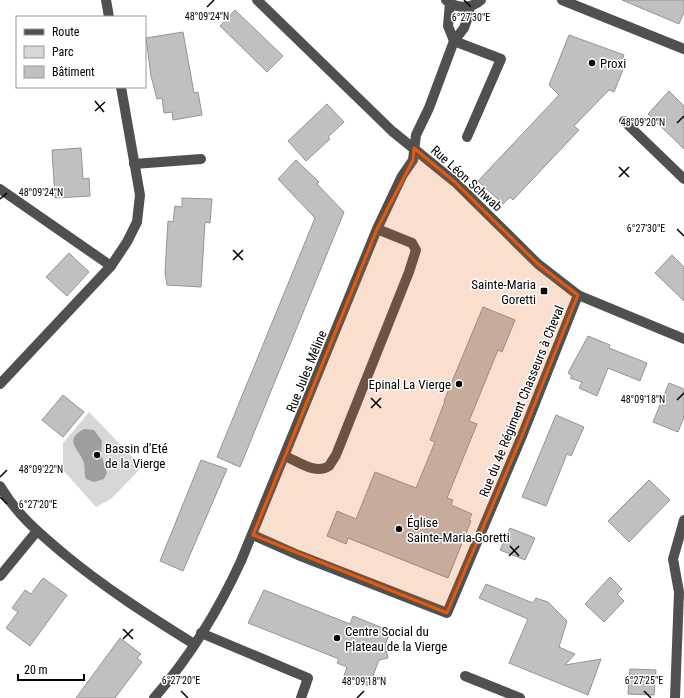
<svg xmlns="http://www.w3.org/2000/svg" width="684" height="698" viewBox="0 0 684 698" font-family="'Roboto Condensed',sans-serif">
  <rect width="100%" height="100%" fill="#fff"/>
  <path fill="#d7d7d7" d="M89 412 142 467 111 499 96 507 63 470V443Z"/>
  <path fill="#9e9e9e" d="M84 429 94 430 102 441 101 454 107 473 104 479 94 482 86 479C84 474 85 469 84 463 80 449 62 441 84 429Z"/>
  <g fill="#c0c0c0" stroke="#949494">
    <path d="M622 0H684V12L679 24Z"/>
    <path d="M235 10 283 56 267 72 220 26Z"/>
    <path d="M183 32 194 93 198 92 202 115 173 120 172 112 164 113 162 98 157 99 151 76 146 38Z"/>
    <path d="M569 35 624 55 620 66 624 67 614 92 609 90 574 126 579 130 513 200 510 197 503 204 478 181 559 95 549 85Z"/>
    <path d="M669 91 684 106V149L648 114Z"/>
    <path d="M327 104 344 122 328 137 330 139 306 161 288 141Z"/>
    <path d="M81 148 83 179 89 178 90 196 55 198 52 150Z"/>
    <path d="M296 160 319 182 317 184 344 212 240 467 217 457 315 218 278 179Z"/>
    <path d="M182 198 212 199 210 223 205 222 201 287 167 285 165 272 168 221 173 222 175 206 182 207Z"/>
    <path d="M69 253 89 272 67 296 46 277Z"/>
    <path d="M672 255 684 267V301L655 273Z"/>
    <path d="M483 307 515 320 502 352 498 350 469 421 477 424 447 498 453 500 451 505 472 514 469 520 471 521 448 578 348 538 346 544 327 536 337 511 356 519 375 472 416 488 435 442 430 440 445 401H444Z"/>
    <path d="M588 336 610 345 609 348 647 363 640 381 608 368 597 396 579 388 582 382 570 378 572 376 568 373Z"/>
    <path d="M669 383 684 389V417L678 432 653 422Z"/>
    <path d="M63 395 84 412 63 437 42 420Z"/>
    <path d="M556 415 584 427 571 456 567 454 546 506 522 497Z"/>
    <path d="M201 460 227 469 183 571 160 561Z"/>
    <path d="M649 480 670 500 629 542 608 521Z"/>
    <path d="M510 528 535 538 525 560 500 550Z"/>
    <path d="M610 577 622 589 617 594 624 601 604 622 585 604Z"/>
    <path d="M43 578 67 595 30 646 6 628 18 612 12 608 25 590 31 594Z"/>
    <path d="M486 584 533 603 536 598 548 602 567 621 559 647 575 654 565 665 601 659 588 695 509 663 528 619 479 598Z"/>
    <path d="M264 590 350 624 353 616 390 631 385 646 388 658 379 660 369 686 344 676 347 667 337 663 339 659 248 623Z"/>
    <path d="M120 638 141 654 137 658 142 662 115 698H76Z"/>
    <path d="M630 669 656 670 654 695 628 694Z"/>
  </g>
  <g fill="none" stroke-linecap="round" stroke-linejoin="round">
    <g stroke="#505050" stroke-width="10">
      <path d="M106 0 109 17"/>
      <path d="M257 0 392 131 455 182 538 264 578 295 684 339"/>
      <path d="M446 0C456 9 471 9 481 0"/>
      <path d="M562 0 684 49"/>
      <path d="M450 3 448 26 454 41"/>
      <path d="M454 41 501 59 467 137"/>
      <path d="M624 121 684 179"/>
      <path d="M134 164 201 159"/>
      <path d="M0 189 111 266"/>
      <path d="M0 384 111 266 127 242 137 222 140 195 121 87"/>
      <path d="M285 456C299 462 316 475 329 466L336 455 409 272 416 250 412 243 377 229"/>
      <path d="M0 486C17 515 39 533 64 554 105 588 149 616 194 644"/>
      <path d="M253 535 298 555 447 613 522 436 578 295"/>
      <path d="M0 576 37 531"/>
      <path d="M201 633 308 678 301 698"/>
      <path d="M465 676 520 698"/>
      <path d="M154 698C189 658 219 609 241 561L377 229 402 176 413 160 416 135 429 108 454 41 464 28 468 17 470 6"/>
      <path d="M675 698 679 592 673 559 684 520"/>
    </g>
  </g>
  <path fill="#e8590c" fill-opacity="0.2" stroke="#e8590c" stroke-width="3" stroke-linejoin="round" d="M414 148 455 182 538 264 578 295 522 436 447 613 253 535 377 229 413 160Z"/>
  <path fill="none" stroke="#000" stroke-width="1.5" d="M464 0 471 7M207 7 214 0M95 101 104 112M95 111 105 102M677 123 684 116M619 167 629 177M619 177 629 167M0 199 7 193M677 229 684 236M233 250 243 260M233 260 243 250M371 398 381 408M677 400 684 393M371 408 381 398M0 477 7 470M0 497 7 504M510 546 519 556M509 556 519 546M123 629 133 639M123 639 133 629M181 691 188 698M644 691 651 698M357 698 364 691"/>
  <g fill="#000" stroke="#fff" stroke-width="1.5">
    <circle cx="592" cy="63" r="4"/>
    <rect x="540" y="287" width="8" height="8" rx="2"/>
    <circle cx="459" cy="384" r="4"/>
    <circle cx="97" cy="455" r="4"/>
    <circle cx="399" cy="529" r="4"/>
    <circle cx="337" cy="638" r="4"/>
  </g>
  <g text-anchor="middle" stroke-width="3" stroke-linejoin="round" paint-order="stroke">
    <g font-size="13" fill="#000" stroke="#fff" text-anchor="start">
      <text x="600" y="68">Proxi</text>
      <text x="536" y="289" text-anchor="end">Sainte-Maria<tspan x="536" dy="15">Goretti</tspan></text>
      <text x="451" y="389" text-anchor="end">Epinal La Vierge</text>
      <text x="105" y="453">Bassin d'Eté<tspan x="105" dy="15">de la Vierge</tspan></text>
      <text x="407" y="527">Église<tspan x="407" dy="15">Sainte-Maria-Goretti</tspan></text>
      <text x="345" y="636">Centre Social du<tspan x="345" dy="15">Plateau de la Vierge</tspan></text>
    </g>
    <g font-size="13" fill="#000" stroke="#fff">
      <text transform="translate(467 178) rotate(42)" y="5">Rue Léon Schwab</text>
      <text transform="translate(306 371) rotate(-68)" y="5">Rue Jules Méline</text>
      <text transform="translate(521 401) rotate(-68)" y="5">Rue du 4e Régiment Chasseurs à Cheval</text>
    </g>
  </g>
  <g font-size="10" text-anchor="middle" fill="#000" stroke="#fff" stroke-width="3" stroke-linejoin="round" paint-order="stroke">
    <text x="207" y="20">48°09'24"N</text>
    <text x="471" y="21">6°27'30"E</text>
    <text x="643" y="126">48°09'20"N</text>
    <text x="41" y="196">48°09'24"N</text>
    <text x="646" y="232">6°27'30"E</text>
    <text x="643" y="403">48°09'18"N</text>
    <text x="41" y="473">48°09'22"N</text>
    <text x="38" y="508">6°27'20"E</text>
    <text x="181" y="684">6°27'20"E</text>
    <text x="644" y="684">6°27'25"E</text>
    <text x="364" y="685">48°09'18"N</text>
  </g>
  <rect x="16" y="16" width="130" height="72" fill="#ffffff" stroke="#999999"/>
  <rect x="24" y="29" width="20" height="6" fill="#505050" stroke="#999999"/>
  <text x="52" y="36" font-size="12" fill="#000000">Route</text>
  <rect x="24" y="46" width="20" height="12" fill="#d7d7d7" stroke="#999999"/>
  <text x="52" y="56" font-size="12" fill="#000000">Parc</text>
  <rect x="24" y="66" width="20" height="12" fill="#c0c0c0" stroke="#999999"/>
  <text x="52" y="76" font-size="12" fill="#000000">Bâtiment</text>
  <path d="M18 674v6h66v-6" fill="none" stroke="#000000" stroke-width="2"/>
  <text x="24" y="674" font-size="12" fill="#000000" stroke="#ffffff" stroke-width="3" paint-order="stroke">20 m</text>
</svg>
